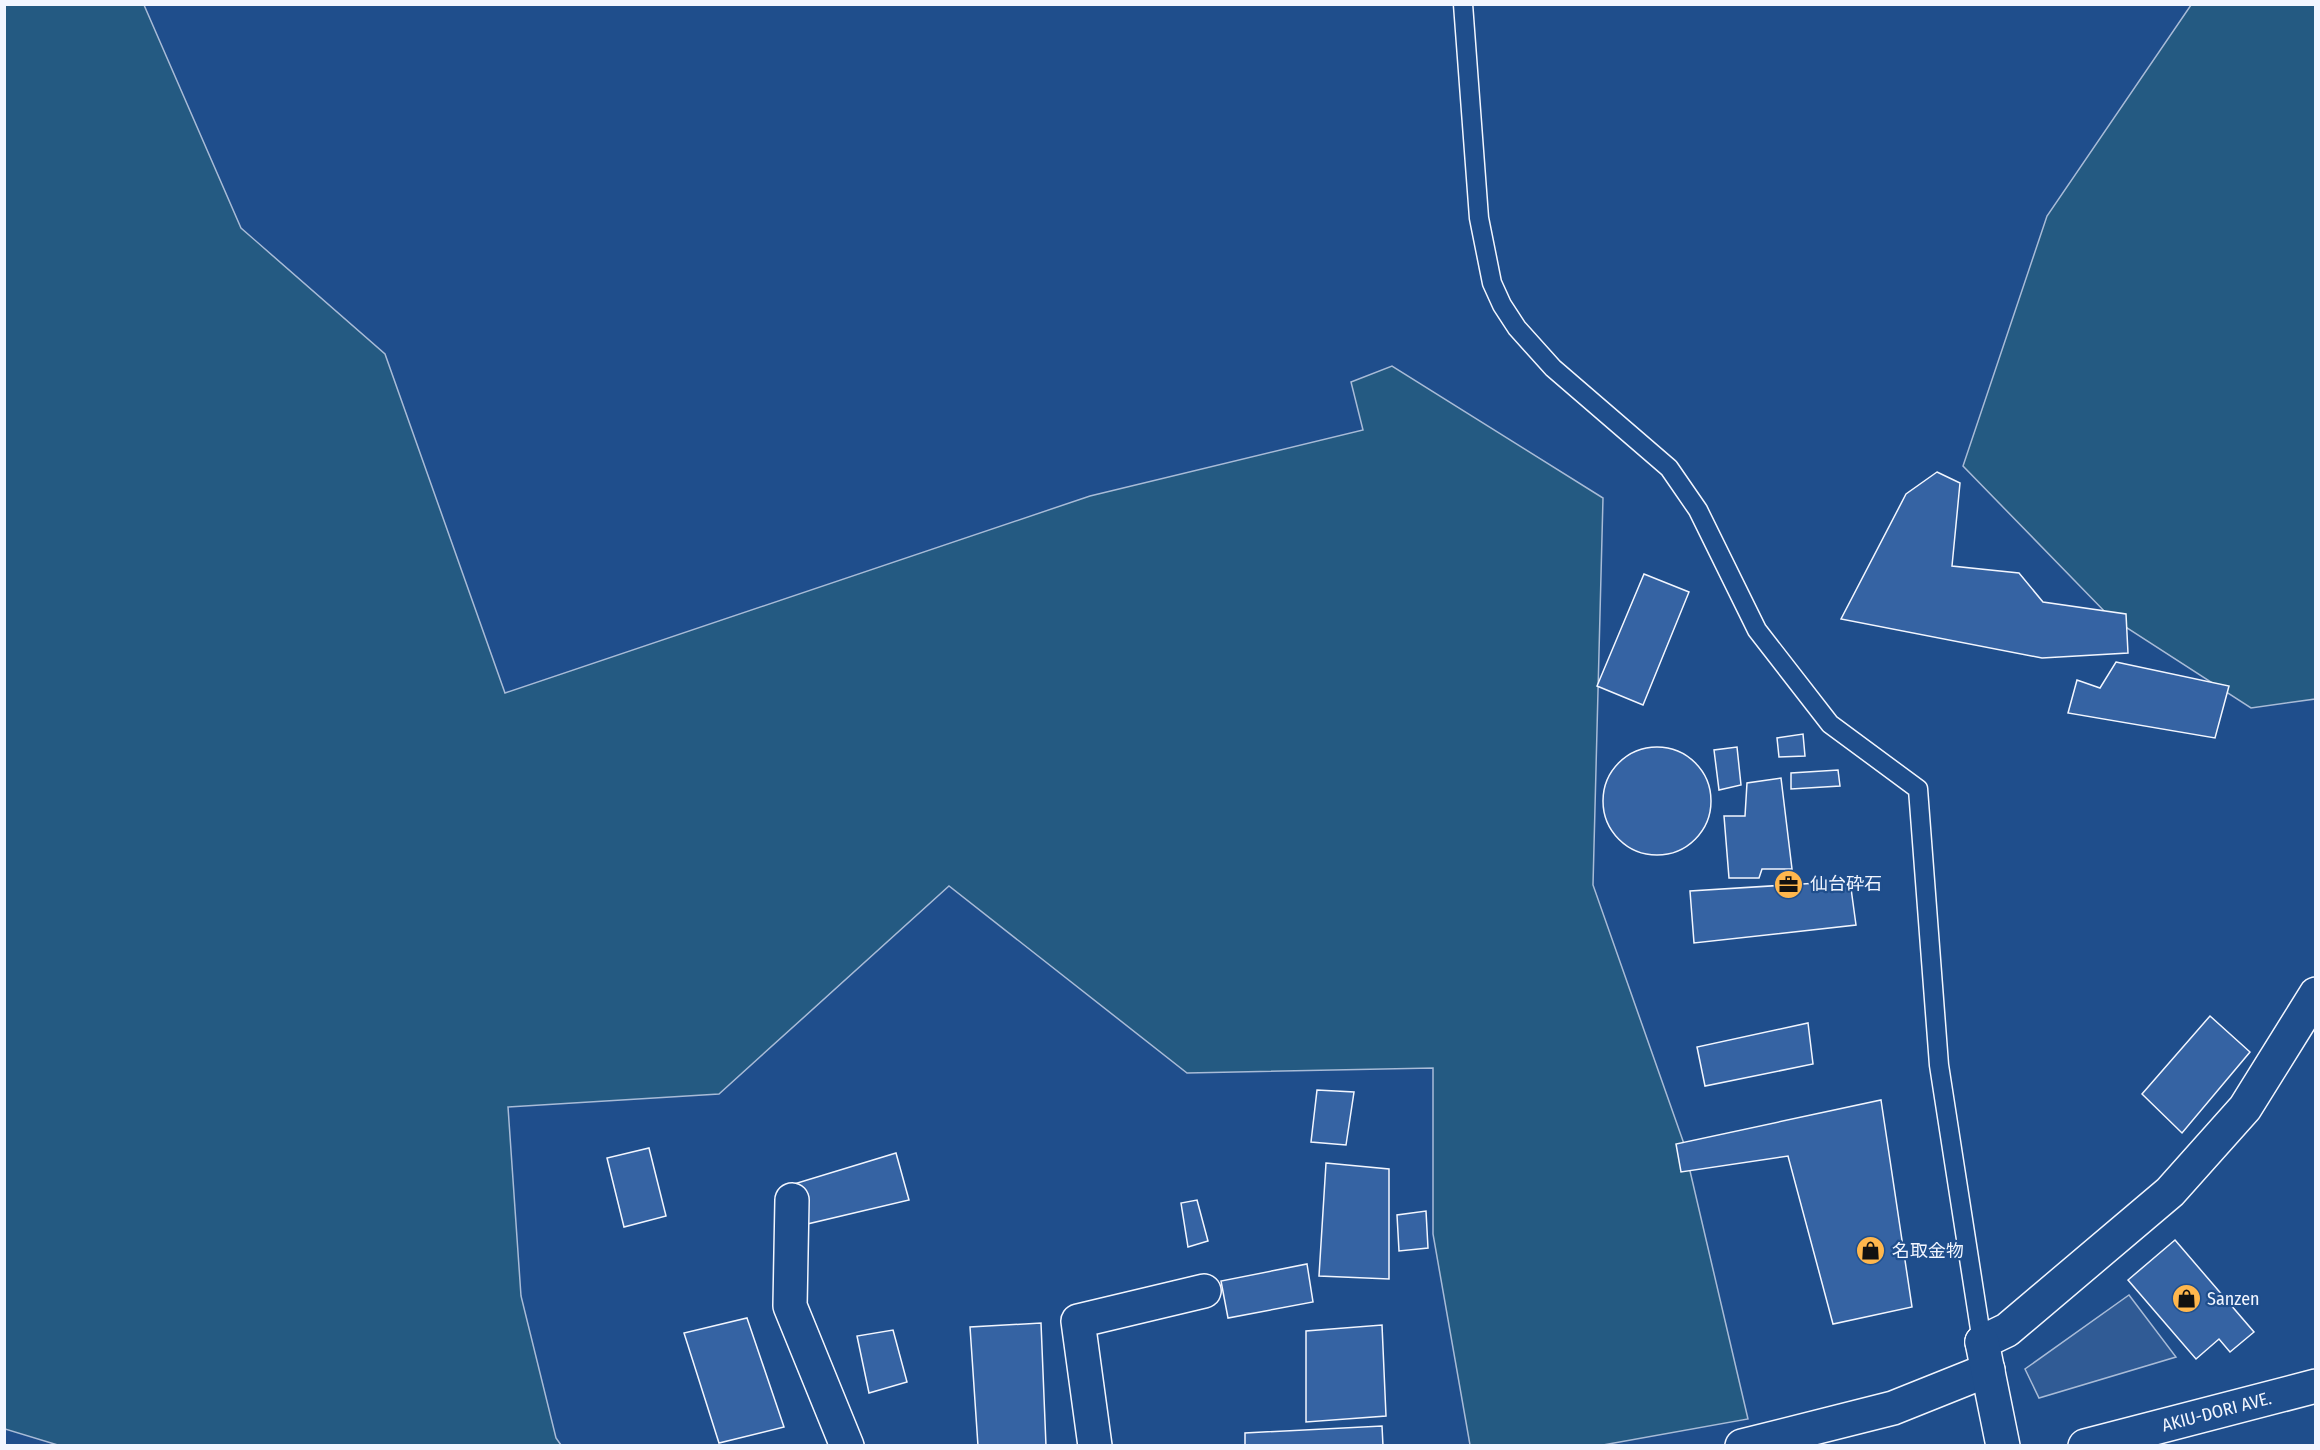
<svg xmlns="http://www.w3.org/2000/svg" width="2320" height="1450" viewBox="0 0 2320 1450" font-family="'Fira Sans Condensed','Noto Sans JP',sans-serif">
  <rect width="100%" height="100%" fill="#1f4e8c"/>
  <g fill="#245a82" stroke="#a8bbd7" stroke-width="1.5">
    <path d="M4 5H144L241 228 385 354 505 693 1090 496 1363 430 1351 382 1392 366 1603 498 1593 885 1683 1141 1748 1419 1603 1445H1470L1433 1234V1068L1187 1073 949 886 719 1094 508 1107 521 1296 556 1438 561 1445 61 1446 5 1429Z"/>
    <path d="M2191 5H2315V699L2251 708 2110 617 1963 466 2047 216Z"/>
  </g>
  <path fill="#305b95" stroke="#a8bbd7" stroke-width="1.5" d="M2129 1295 2176 1357 2039 1398 2025 1369Z"/>
  <g fill="#3563a3" stroke="#f2f6ff" stroke-width="1.5">
    <path d="M1937 472 1960 483 1952 566 2019 573 2043 602 2126 614 2128 653 2042 658 1841 619 1906 494Z"/>
    <path d="M1644 574 1689 592 1643 705 1597 686Z"/>
    <path d="M2116 662 2229 686 2215 738 2068 713 2077 680 2100 688Z"/>
    <path d="M1803 734 1805 756 1779 757 1777 738Z"/>
    <circle cx="1657" cy="801" r="54"/>
    <path d="M1737 747 1741 785 1719 790 1714 750Z"/>
    <path d="M1838 770 1840 786 1791 789V773Z"/>
    <path d="M1781 778 1792 869H1762L1759 878H1729L1724 816H1745L1747 783Z"/>
    <path d="M1850 881 1856 925 1694 943 1690 891Z"/>
    <path d="M2210 1016 2250 1052 2182 1133 2142 1094Z"/>
    <path d="M1808 1023 1813 1064 1705 1086 1697 1047Z"/>
    <path d="M1317 1090 1354 1092 1346 1145 1311 1142Z"/>
    <path d="M1881 1100 1912 1307 1833 1324 1788 1156 1681 1172 1676 1144Z"/>
    <path d="M649 1148 666 1216 624 1227 607 1158Z"/>
    <path d="M896 1153 909 1200 803 1225 794 1184Z"/>
    <path d="M1326 1163 1389 1169V1279L1319 1276Z"/>
    <path d="M1197 1200 1208 1241 1188 1247 1181 1203Z"/>
    <path d="M1426 1211 1428 1248 1399 1251 1397 1215Z"/>
    <path d="M2175 1240 2254 1332 2230 1352 2219 1339 2196 1359 2128 1280Z"/>
    <path d="M1307 1264 1313 1302 1228 1318 1221 1281Z"/>
    <path d="M747 1318 784 1427 719 1443 684 1333Z"/>
    <path d="M1041 1323 1046 1446H978L970 1327Z"/>
    <path d="M1382 1325 1386 1416 1306 1422V1331Z"/>
    <path d="M893 1330 907 1382 869 1393 857 1336Z"/>
    <path d="M1382 1426 1383 1446H1245V1433Z"/>
  </g>
  <g fill="none" stroke-linecap="round" stroke-linejoin="round">
    <defs>
      <path id="service" d="M1463 4 1479 218 1492 283 1502 305 1517 328 1553 368 1669 468 1698 510 1757 630 1830 724 1918 789 1939 1065 1982 1342"/>
      <g id="minor">
        <path d="M792 1200 790 1306 847 1446"/>
        <path d="M1982 1342 2007 1330 2170 1192 2245 1108 2316 994"/>
        <path d="M1095 1446 1078 1321 1204 1291"/>
        <path d="M1742 1446 1893 1408 1988 1370"/>
      </g>
      <path id="tertiary" d="M1982 1342 2003 1446"/>
      <g id="trunk">
        <path id="s1" d="M2085 1446 2316 1386"/>
      </g>
    </defs>
    <use href="#service" stroke="#f2f6ff" stroke-width="21"/>
    <use href="#minor" stroke="#f2f6ff" stroke-width="36"/>
    <use href="#tertiary" stroke="#f2f6ff" stroke-width="36"/>
    <use href="#trunk" stroke="#f2f6ff" stroke-width="36"/>
    <use href="#service" stroke="#1f4e8c" stroke-width="18"/>
    <use href="#minor" stroke="#1f4e8c" stroke-width="33"/>
    <use href="#tertiary" stroke="#1f4e8c" stroke-width="33"/>
    <use href="#trunk" stroke="#1f4e8c" stroke-width="33"/>
  </g>
  <defs>
    <symbol id="office-disc" viewBox="-11 -11 22 22"><circle r="9.5" fill="#ffb74d" stroke="#1f4e8c"/><path d="M-6-3h4V-5.5h4V-3h4V5H-6ZM-1-4.5V-3h2v-1.5ZM-6 0V1H6V0Z" fill="#111"/></symbol>
    <symbol id="shop-disc" viewBox="-11 -11 22 22"><circle r="9.5" fill="#ffb74d" stroke="#1f4e8c"/><path d="M-5-2.5h2.3a2.7 3.5 0 0 1 5.4 0H5L5.5 6h-11ZM-1.5-2.5h3a1.5 2.3 0 0 0-3 0Z" fill="#111"/></symbol>
  </defs>
  <g fill-rule="evenodd">
    <use href="#office-disc" x="1772" y="868" width="33" height="33"/>
    <use href="#shop-disc" x="1854" y="1234" width="33" height="33"/>
    <use href="#shop-disc" x="2170" y="1282" width="33" height="33"/>
  </g>
  <g text-anchor="middle" stroke-width="4.5" stroke-linejoin="round" paint-order="stroke">
    <g font-size="18" fill="#f2f6ff" stroke="#1f4e8c" text-anchor="start">
      <text x="1810" y="890">仙台砕石</text>
      <text x="1892" y="1257">名取金物</text>
      <text x="2207" y="1305">Sanzen</text>
    </g>
    <g font-size="18" fill="#f2f6ff" stroke="#1f4e8c">
      <text dy="6" stroke="none"><textPath href="#s1" startOffset="136">AKIU-DORI AVE.</textPath></text>
    </g>
  </g>
  <rect width="2320" height="1450" fill="none" stroke="#f2f6ff" stroke-width="12"/>
</svg>
